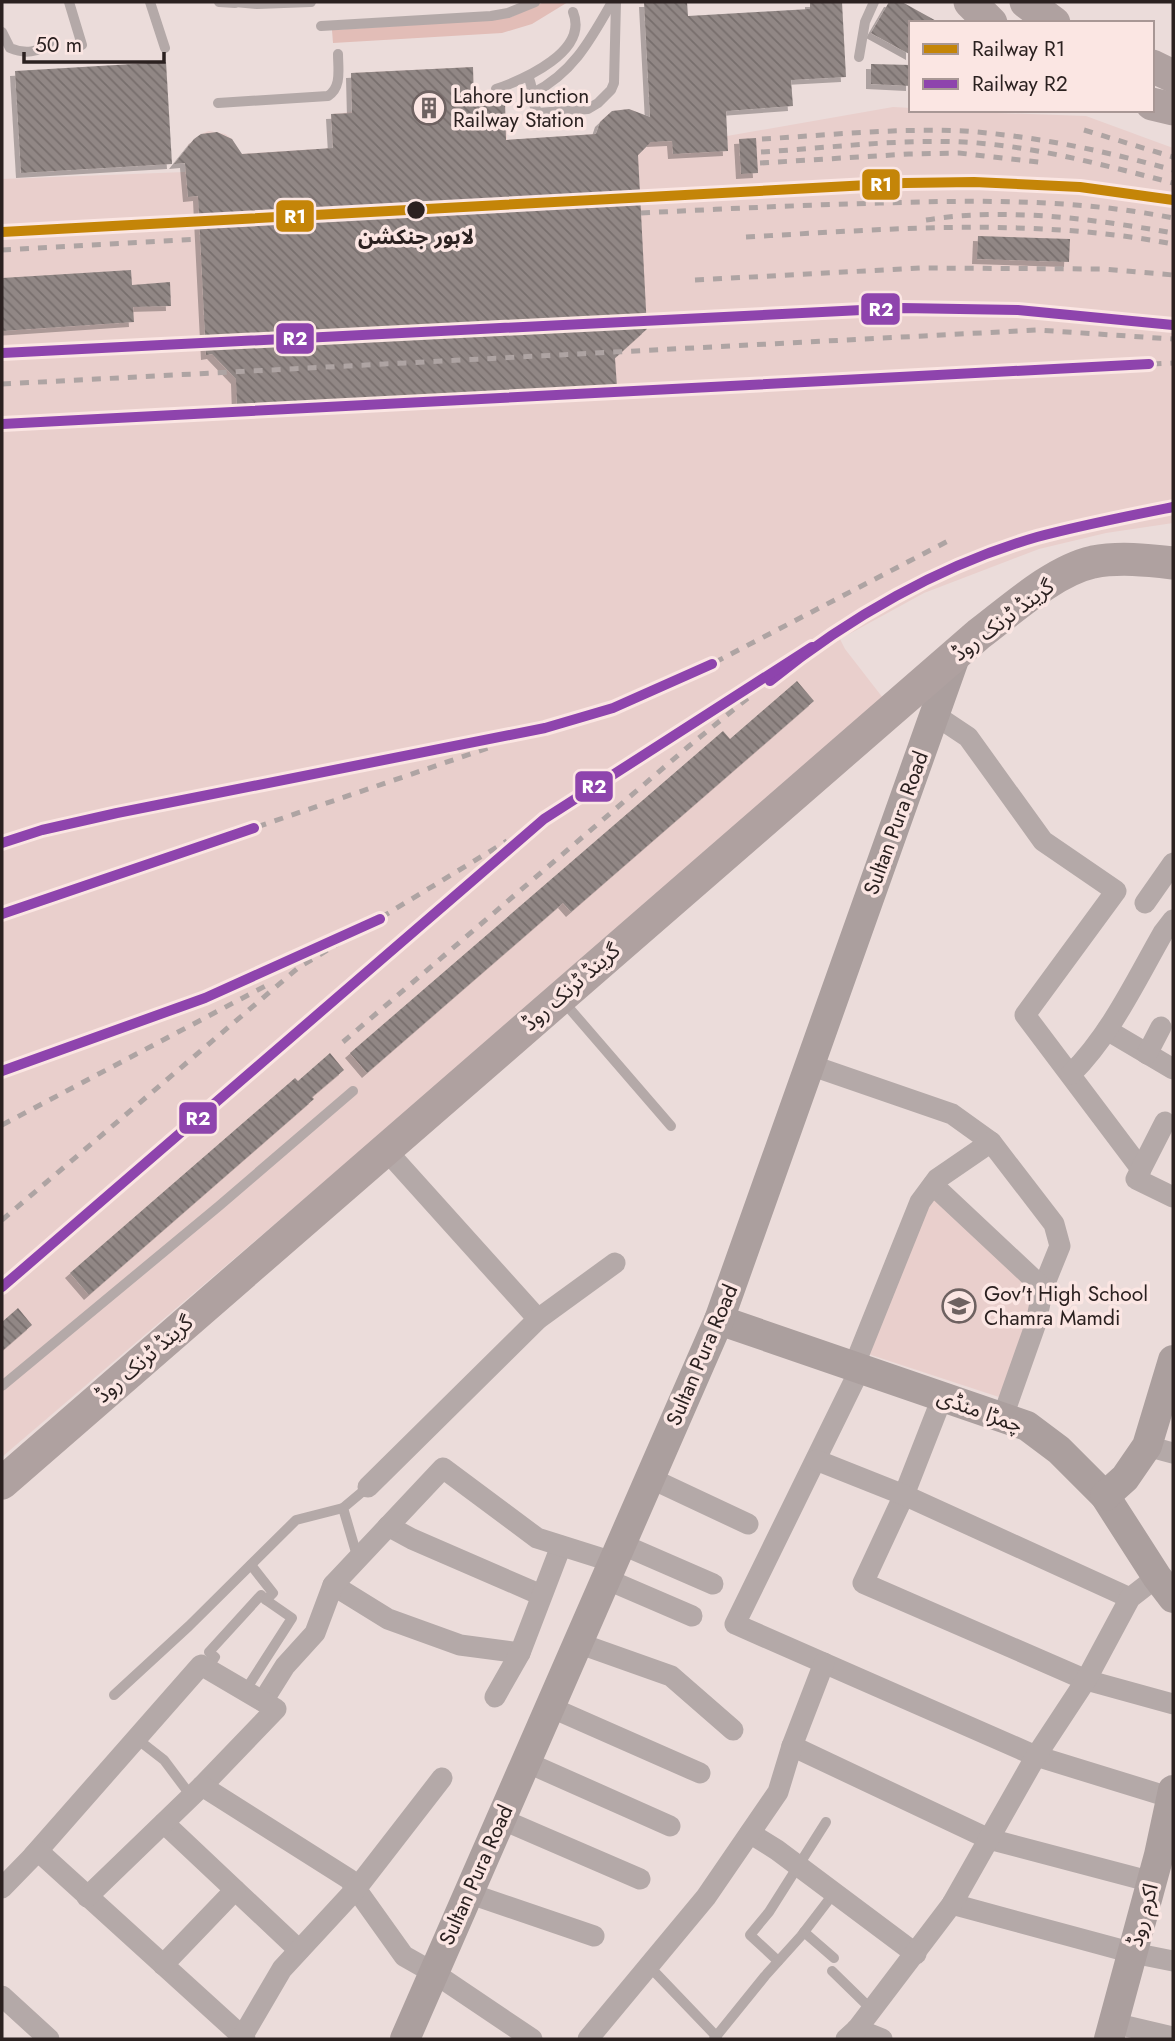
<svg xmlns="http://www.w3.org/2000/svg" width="1175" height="2041" viewBox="0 0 1175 2041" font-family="Jost,'Noto Sans Arabic',sans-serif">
  <defs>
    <pattern id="building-back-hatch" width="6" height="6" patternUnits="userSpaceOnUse" patternTransform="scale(1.75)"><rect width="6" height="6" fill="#918785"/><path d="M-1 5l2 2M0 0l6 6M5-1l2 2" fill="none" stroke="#776e6c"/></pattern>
    <filter id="shadow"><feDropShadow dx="-5" dy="5" stdDeviation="0" flood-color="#0004"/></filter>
  </defs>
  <rect width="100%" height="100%" fill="#ebdcda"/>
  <g fill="#e9cfcc">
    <path d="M473 67 474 104 505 102 507 140 597 134 600 122 606 116 613 111 629 109 637 112 672 141 728 151 727 136 893 107 911 108V110L1086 116 1173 148V523L1106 533 1039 549 924 593 840 639 845 649 883 698 731 834 2 1457V179L185 172 188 145 201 134 209 131 225 134 232 139 239 154 333 148 331 114 352 112 351 73Z"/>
    <path d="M933 1185 1043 1288 1008 1400 859 1351Z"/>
  </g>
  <path fill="#e2bdb7" d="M544 2H568L532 24 502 33 333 43 332 30 491 20 511 17Z"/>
  <g fill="url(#building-back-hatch)" filter="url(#shadow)">
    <path d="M644 2H687L688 16 810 9V2H842L846 77 791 80 793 106 726 111 728 151 673 154 672 141 651 142 638 155 647 329 615 358 617 387 237 408 236 379 212 354 206 355 198 196 188 197 185 163 174 164 194 139 201 134 217 132 232 139 242 154 333 148 331 114 352 113 351 73 473 67 474 104 505 102 506 140 596 134 600 122 612 111 629 109 650 117Z"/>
    <path d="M889 2H902L940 23H911V55L871 33Z"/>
    <path d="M166 62 172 164 21 173 15 71Z"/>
    <path d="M871 64 911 65V86L871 84Z"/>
    <path d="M756 138 758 173 741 174 739 139Z"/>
    <path d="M978 236 1070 239 1069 262 977 259Z"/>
    <path d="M131 270 132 285 170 282 171 306 133 307 134 322 2 331V278Z"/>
    <path d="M797 681 814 701 571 912 563 903 367 1073 350 1053 723 731 730 739Z"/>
    <path d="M330 1053 344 1070 312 1097 314 1099 89 1295 70 1273 295 1078 298 1081Z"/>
    <path d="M18 1308 32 1325 2 1351V1322Z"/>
  </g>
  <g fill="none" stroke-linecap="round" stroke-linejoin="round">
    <g stroke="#b4a9a8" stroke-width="10">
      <path d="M69 2 82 45"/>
      <path d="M150 2 165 48"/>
      <path d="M219 2 235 3"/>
      <path d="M235 2 257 4 311 2"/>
      <path d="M321 26 491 16 508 13 535 2"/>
      <path d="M2 32 10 48C24 54 39 53 50 42"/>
      <path d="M859 57 865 22 874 2"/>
      <path d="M528 77C535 88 530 103 538 113L588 109 598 103 611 90 614 83 616 2"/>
      <path d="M496 89C525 79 589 51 573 12"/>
      <path d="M533 93C573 73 591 39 612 2"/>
      <path d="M218 103 328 96C342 87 338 69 338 54"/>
      <path d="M563 1001 671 1126"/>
      <path d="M2 1386 219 1206 353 1091"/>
      <path d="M358 1559 343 1508 368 1487"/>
      <path d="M207 1669 215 1657 209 1652 261 1595 266 1600"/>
      <path d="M245 1691 292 1618 266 1600 273 1593 251 1565"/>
      <path d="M114 1695 189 1626 296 1520 343 1508"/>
      <path d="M137 1739 164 1760 191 1796"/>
      <path d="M804 1932 834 1958"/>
      <path d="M778 1961 750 1935 769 1912 826 1822"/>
      <path d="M648 1965 717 2037"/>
      <path d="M832 1971 872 2010"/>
      <path d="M714 2039 765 1976 801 1936 834 1893"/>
    </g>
    <g stroke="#b4a9a8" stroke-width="21">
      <path d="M935 715 968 737 1043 841 1116 891 1025 1015 1141 1169"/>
      <path d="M1145 903 1173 863"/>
      <path d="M1107 1030 1173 1069"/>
      <path d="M1147 1054 1161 1027"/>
      <path d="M810 1065 952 1114 991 1142 1054 1224 1060 1246 1043 1288 1036 1323 1002 1419"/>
      <path d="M1071 1074C1111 1034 1135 982 1163 933L1173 920"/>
      <path d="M1165 1122 1136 1179 1173 1197"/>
      <path d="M385 1149 538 1319"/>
      <path d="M933 1185 1043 1288"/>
      <path d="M854 1366 920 1202 937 1179 991 1142"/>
      <path d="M860 1369 735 1624 1036 1756 1172 1798"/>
      <path d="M942 1398 904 1495 863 1583 1086 1680 1173 1704"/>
      <path d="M1147 1446 1173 1453"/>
      <path d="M816 1460 904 1495 1130 1598"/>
      <path d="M650 1478 748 1524"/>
      <path d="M368 1487 538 1319 615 1263"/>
      <path d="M388 1526 412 1539 541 1595"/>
      <path d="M621 1544 713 1584"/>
      <path d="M606 1579 692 1616"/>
      <path d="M333 1585 388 1619 460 1645 520 1653"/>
      <path d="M578 1643 671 1676 733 1730"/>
      <path d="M495 1697 520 1653 561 1546"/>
      <path d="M263 1701 285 1666 315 1633 333 1585 443 1468 537 1538 613 1562"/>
      <path d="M550 1707 700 1773"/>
      <path d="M792 1746 989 1839 1152 1882"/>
      <path d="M526 1762 670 1826"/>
      <path d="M501 1819 640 1879"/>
      <path d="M164 1823 299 1950"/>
      <path d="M750 1833 777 1850 916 1954"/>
      <path d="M33 1856 201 1665 276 1709 202 1786"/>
      <path d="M2 1888 38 1851 245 2039"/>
      <path d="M468 1893 594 1936"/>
      <path d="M87 1897 202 1786 349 1879 404 1956 434 1973 532 2039"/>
      <path d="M952 1904 1133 1953 1173 1961"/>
      <path d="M163 1965 235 1890"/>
      <path d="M2 1996 49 2039"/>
      <path d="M1113 2023 1173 2037"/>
      <path d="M857 2029 882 2039"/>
      <path d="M241 2039 282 1969 356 1889 442 1778"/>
      <path d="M588 2039 706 1897 778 1792 792 1746 824 1663"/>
      <path d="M846 2039 857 2029 952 1904 1036 1756 1086 1680 1130 1598 1157 1577"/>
    </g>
    <g stroke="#ab9f9e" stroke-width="30">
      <path d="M719 1320 1027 1426 1059 1450 1105 1496 1157 1577 1173 1598"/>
      <path d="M1105 1496 1125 1478 1147 1446 1173 1360"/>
      <path d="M405 2039 719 1320 956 654"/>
      <path d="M1109 2039 1159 1855 1173 1790"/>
    </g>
    <g stroke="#afa1a0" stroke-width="33">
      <path d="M970 2 991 23"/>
      <path d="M1026 2 1054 23"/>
      <path d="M1152 66 1173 76"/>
      <path d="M1152 104 1173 109"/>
      <path d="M2 1483 979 634C1011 610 1053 571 1093 562 1119 557 1147 560 1173 563"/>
    </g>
    <g stroke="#aea4a3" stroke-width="5" stroke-dasharray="9 9" stroke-linecap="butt">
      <path d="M1084 130 1173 157"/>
      <path d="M762 139C829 135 897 128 964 131 1035 136 1106 151 1173 170"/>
      <path d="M761 152C828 148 897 139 964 142 1035 146 1104 165 1173 183"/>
      <path d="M760 163 909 154 959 153 1046 163"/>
      <path d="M641 213C721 209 801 205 881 203 978 200 1077 199 1173 218"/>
      <path d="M926 220C1007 207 1093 219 1173 233"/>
      <path d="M2 232 199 220"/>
      <path d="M746 237C889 229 1032 217 1173 244"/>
      <path d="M2 250 200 239"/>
      <path d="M695 280 920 268 1102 269 1173 275"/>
      <path d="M647 320 902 308H977L1173 325"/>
      <path d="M2 353 206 343"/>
      <path d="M2 384 1037 330 1173 339"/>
      <path d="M2 424 1173 363"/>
      <path d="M806 652 897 596 971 561 1036 538 1173 507"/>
      <path d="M2 843 42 830 117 813 545 728 613 708 704 668 948 541"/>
      <path d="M2 914 488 748"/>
      <path d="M343 1042 689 746 748 698"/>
      <path d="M2 1071 205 998 318 947"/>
      <path d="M2 1125 271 983"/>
      <path d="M2 1220 298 968 507 841"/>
      <path d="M2 1287 544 819 812 647"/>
    </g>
    <defs>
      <path id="rail-1" d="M2 232 905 183 974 182 1080 187 1173 200"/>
      <g id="rail-2">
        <path d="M2 353 902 308 1018 310 1173 325"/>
        <path d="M2 424 1149 364"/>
        <path d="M770 681C848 618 940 565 1037 537 1082 525 1128 516 1173 507"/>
        <path d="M2 843 42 830 117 813 545 728 613 708 712 664"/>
        <path d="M2 914 254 828"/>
        <path d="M2 1071 205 998 380 919"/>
        <path d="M2 1287 544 819 812 647"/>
      </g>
    </defs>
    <use href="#rail-1" stroke="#fbe6e3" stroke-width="16"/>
    <use href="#rail-2" stroke="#fbe6e3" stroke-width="16"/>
    <use href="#rail-1" stroke="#c48508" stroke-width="10"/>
    <use href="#rail-2" stroke="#8e44ad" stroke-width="10"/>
  </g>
  <defs>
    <symbol id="building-ring" viewBox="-11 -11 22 22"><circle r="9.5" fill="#fbe6e3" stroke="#6e6261" stroke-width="1.5"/><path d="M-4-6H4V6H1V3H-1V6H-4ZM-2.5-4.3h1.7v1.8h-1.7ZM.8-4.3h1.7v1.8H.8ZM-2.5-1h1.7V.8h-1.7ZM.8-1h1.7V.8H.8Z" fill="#6e6261"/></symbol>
    <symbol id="school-ring" viewBox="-11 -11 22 22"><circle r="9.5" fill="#fbe6e3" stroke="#6e6261" stroke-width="1.5"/><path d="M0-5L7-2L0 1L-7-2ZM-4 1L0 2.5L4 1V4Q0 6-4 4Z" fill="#6e6261"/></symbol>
  </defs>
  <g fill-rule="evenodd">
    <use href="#building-ring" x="410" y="89" width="38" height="38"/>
    <use href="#school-ring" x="940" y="1287" width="38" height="38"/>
  </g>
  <circle fill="#2b2120" stroke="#fbe6e3" stroke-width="2.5" cx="416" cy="210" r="10"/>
  <g text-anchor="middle" stroke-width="7" stroke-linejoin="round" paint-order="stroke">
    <g font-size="21" fill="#2b2120" stroke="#fbe6e3" text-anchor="start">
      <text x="453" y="103">Lahore Junction<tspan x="453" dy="24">Railway Station</tspan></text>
      <text x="984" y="1301">Gov't High School<tspan x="984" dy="24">Chamra Mamdi</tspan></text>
    </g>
    <g font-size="21" font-weight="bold" fill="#2b2120" stroke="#fbe6e3">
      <text x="416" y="244">لاہور جنکشن</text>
    </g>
    <g font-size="21" fill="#2b2120" stroke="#fbe6e3">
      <text transform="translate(1003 620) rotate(-37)" y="7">گرینڈ ٹرنک روڈ</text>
      <text transform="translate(896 823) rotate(-70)" y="7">Sultan Pura Road</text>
      <text transform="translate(571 987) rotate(-41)" y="7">گرینڈ ٹرنک روڈ</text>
      <text transform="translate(702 1355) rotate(-67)" y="7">Sultan Pura Road</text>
      <text transform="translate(144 1359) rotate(-41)" y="7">گرینڈ ٹرنک روڈ</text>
      <text transform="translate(980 1411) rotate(20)" y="7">چمڑا منڈی</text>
      <text transform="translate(476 1875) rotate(-66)" y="7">Sultan Pura Road</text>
      <text transform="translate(1143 1915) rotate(-75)" y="7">اکرم روڈ</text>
    </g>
  </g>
  <g stroke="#fbe6e3" stroke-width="2.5">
    <rect x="861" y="168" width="40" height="33" rx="7" fill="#c48508"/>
    <rect x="275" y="199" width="40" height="34" rx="7" fill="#c48508"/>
    <rect x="860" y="292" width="41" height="34" rx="7" fill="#8e44ad"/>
    <rect x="275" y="322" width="40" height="33" rx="7" fill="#8e44ad"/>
    <rect x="574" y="770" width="40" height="33" rx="7" fill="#8e44ad"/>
    <rect x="178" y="1101" width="40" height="34" rx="7" fill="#8e44ad"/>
  </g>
  <g font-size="19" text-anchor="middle" font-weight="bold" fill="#fff">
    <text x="881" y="191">R1</text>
    <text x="295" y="223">R1</text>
    <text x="881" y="316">R2</text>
    <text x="295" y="345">R2</text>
    <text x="594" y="793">R2</text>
    <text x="198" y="1125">R2</text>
  </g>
  <rect width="1175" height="2041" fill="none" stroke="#2b2120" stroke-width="7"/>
  <rect x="909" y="21" width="245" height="91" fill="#fbe6e3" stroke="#a89795" stroke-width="2"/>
  <rect x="923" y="44" width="35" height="10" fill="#c48508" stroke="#a89795" stroke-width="2"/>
  <text x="972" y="56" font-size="21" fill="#2b2120">Railway R1</text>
  <rect x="923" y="79" width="35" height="10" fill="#8e44ad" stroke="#a89795" stroke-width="2"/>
  <text x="972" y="91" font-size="21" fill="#2b2120">Railway R2</text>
  <path d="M24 52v10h140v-10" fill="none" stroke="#2b2120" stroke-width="3.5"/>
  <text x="35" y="52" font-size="21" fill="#2b2120" stroke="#fbe6e3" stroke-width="5" paint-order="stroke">50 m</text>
</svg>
